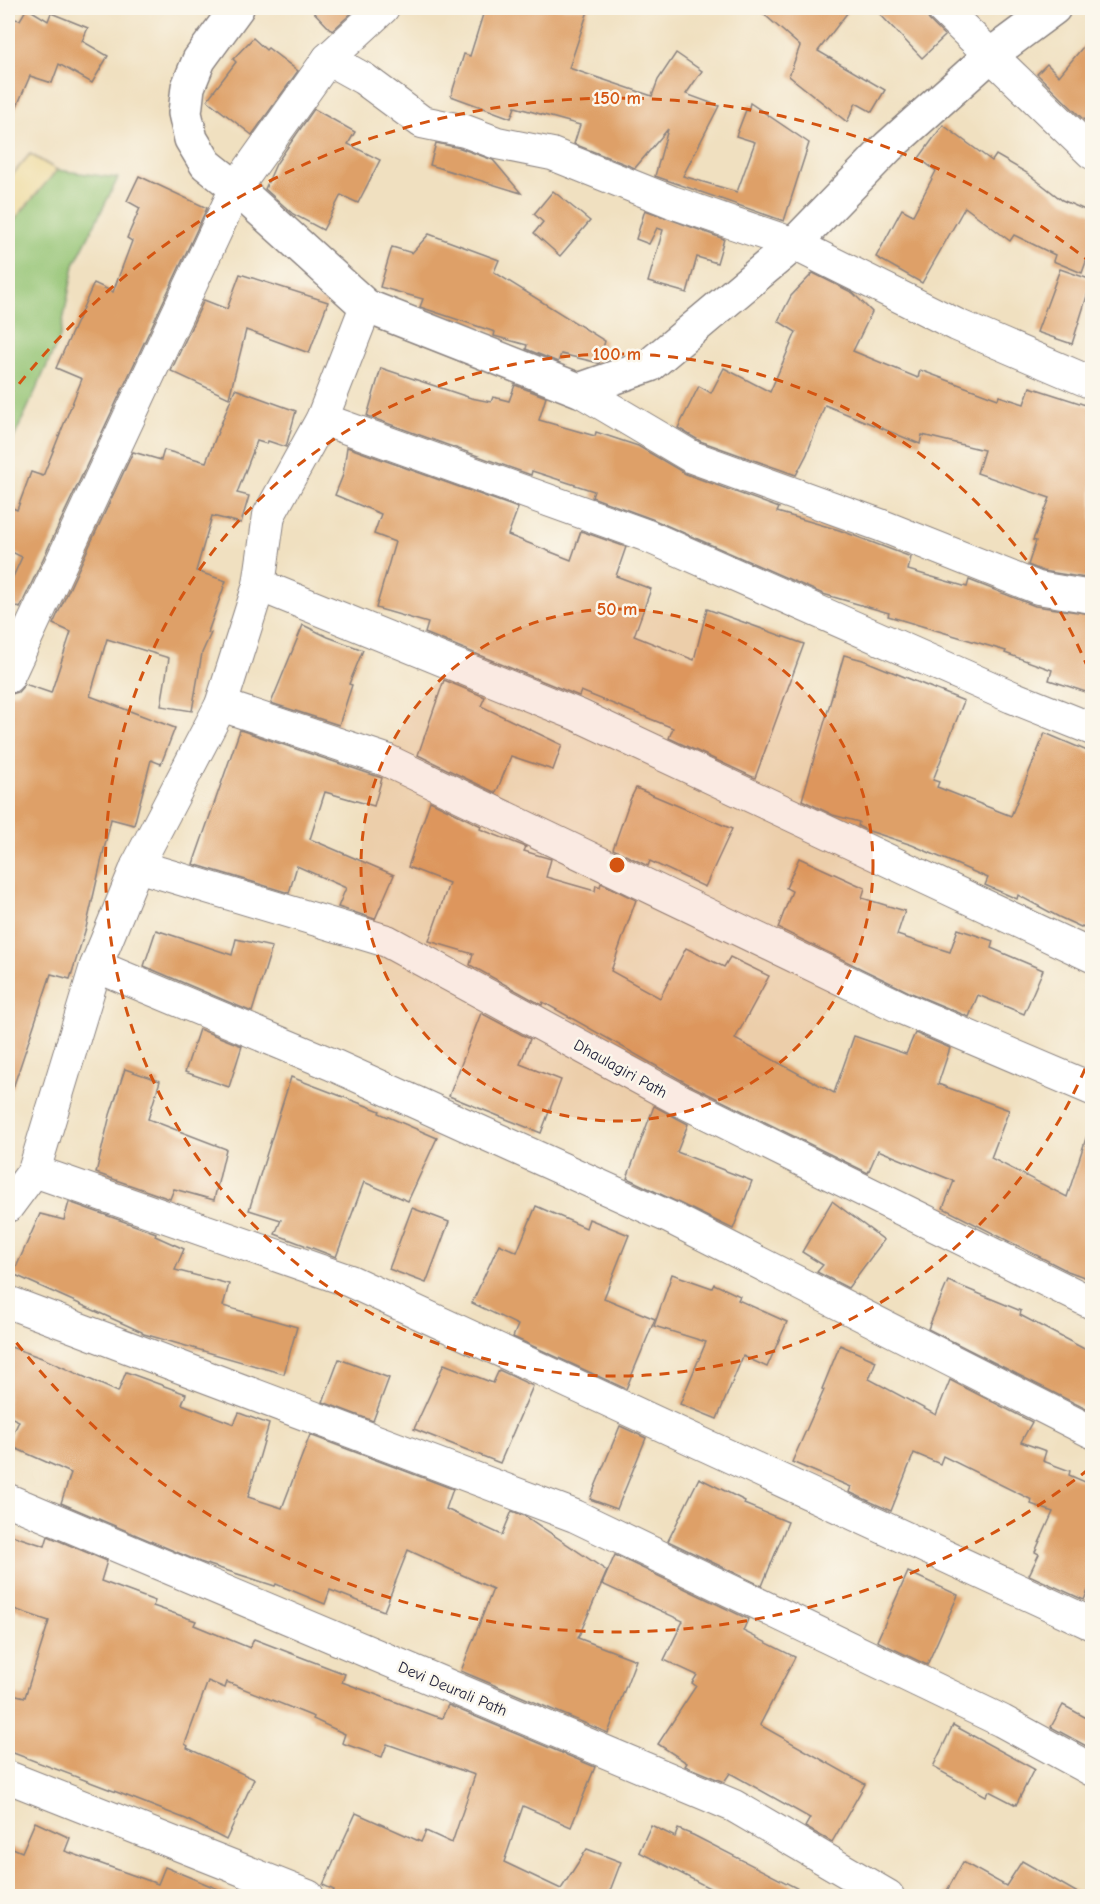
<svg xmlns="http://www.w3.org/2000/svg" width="1100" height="1904" viewBox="0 0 1100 1904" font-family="'Comic Neue',sans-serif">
  <rect width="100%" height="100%" fill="#fbf7ec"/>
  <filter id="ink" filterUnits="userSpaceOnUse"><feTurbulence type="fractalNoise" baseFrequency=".0167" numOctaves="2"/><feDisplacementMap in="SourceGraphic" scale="12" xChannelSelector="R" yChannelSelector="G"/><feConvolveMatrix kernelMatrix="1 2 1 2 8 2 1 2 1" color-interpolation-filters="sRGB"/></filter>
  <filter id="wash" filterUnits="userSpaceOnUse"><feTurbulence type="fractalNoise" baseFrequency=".008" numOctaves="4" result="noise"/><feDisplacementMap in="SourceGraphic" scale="24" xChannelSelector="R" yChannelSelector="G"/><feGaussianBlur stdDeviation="1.35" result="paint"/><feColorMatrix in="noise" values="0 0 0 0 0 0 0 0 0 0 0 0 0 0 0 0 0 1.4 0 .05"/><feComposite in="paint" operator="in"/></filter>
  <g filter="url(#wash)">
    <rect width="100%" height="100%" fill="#f0e0c0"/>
    <path fill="#93c372" stroke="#5a7256" stroke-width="1.5" d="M57 170 118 178 74 265 60 337 8 451V227Z"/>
    <path fill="#eeda9e" stroke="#887e6c" stroke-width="1.5" d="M30 154 57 170 8 227V180Z"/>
    <g id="blocks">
      <g fill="#dea067">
        <path d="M27 8 48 21 51 13 88 28 82 41 108 56 92 83 59 64 52 83 30 76 8 127V18L20 20Z"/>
        <path d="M310 8H357L332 31Z"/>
        <path d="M485 8H589L569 68 652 96 658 80 676 53 702 71 686 94 719 106 683 176 737 192 755 142 736 136 746 110 748 111 750 103 809 143 784 221 655 176 668 129 635 168 574 144 580 125 515 107 511 118 451 96 464 54 470 56Z"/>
        <path d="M757 8H851L818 51 885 90 872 112 856 103 847 122 789 76 800 46Z"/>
        <path d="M874 8H925V13L929 20 945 36 922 58Z"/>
        <path d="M1092 36V112L1084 120 1037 74 1047 64 1059 76Z"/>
        <path d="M253 38 266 50 268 48 298 71 252 135 207 100 236 62 233 59Z"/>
        <path d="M314 109 355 132 348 144 380 160 358 203 341 195 323 230 293 214 265 189 276 164Z"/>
        <path d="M943 125 992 161 996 155 1027 173 1062 200 1092 213V245L1082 273 1053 261 1055 255 1014 235 1010 241 965 207 922 283 876 257 902 209 913 215 936 171 919 158Z"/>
        <path d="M436 143 460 148 493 160 521 193 430 165Z"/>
        <path d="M139 176 207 208 20 608 8 603V588L22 557 8 550V506L17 510 31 472 43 476 82 379 56 368 94 283 113 292 132 241 127 238 140 208 127 201Z"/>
        <path d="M553 191 590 221 560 256 534 233 543 222 534 214Z"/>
        <path d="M645 210 724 239 717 263 697 257 687 293 648 282 663 230 657 228 649 244 636 239Z"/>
        <path d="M429 234 499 260 494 272 605 341 599 363 561 354 558 362 526 349 527 345 494 336 495 332 420 307 423 299 380 287 392 247 412 253Z"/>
        <path d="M1060 269 1092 280 1072 344 1037 332Z"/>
        <path d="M813 273 853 293 872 312 853 351 918 378 920 370 998 399 999 396 1024 404 1030 387 1092 407V579L1043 571 1028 565 1036 541 1033 540 1050 498 977 473 984 450 922 435 920 444 825 405 807 454 796 475 700 441 678 428 699 386 711 393 724 368 770 392 796 332 778 321 791 296Z"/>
        <path d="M240 274 328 302 309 353 246 330 229 398 171 371 204 300 227 309Z"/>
        <path d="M381 368 471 398 491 402 493 397 509 401 515 385 546 397 539 420 595 436 596 432 638 446 686 474 779 508 777 512 839 530 911 557 908 570 967 587 969 580 1035 606 1092 614V694L1049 680 1052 670 1005 653 1006 651 888 616 889 613 823 594 652 519 592 497 594 491 532 471 531 475 367 416Z"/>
        <path d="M235 389 296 411 286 447 268 441 267 444 257 441 237 493 249 496 241 523 212 516 196 571 226 581 208 632 211 633 202 653 192 711 161 706 169 658 107 639 90 696 175 728 161 764 151 760 134 825 111 819 86 928 70 979 51 974 13 1088 8 1087V695L18 692 25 684 51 693 71 632 53 624 133 452 161 460 164 450 206 462Z"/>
        <path d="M347 447 518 508 508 535 571 560 581 531 626 547 616 576 651 589 634 636 694 660 707 609 804 644 755 778 669 738 673 728 581 691 579 696 425 633 428 623 376 608 395 542 374 534 381 514 335 495 343 475Z"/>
        <path d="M303 625 328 637 363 650 349 684 352 685 339 725 271 703Z"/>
        <path d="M844 655 863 660 964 701 933 780 939 782 937 787 1011 816 1045 733 1092 753V932L1082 926 1081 927 1059 917 1018 895 1017 899 985 885 988 878 912 845 866 830 858 826 859 822 833 815 802 800Z"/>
        <path d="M444 680 485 697 481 706 562 745 553 770 511 756 496 793 418 755Z"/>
        <path d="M240 730 382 778 374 806 325 792 310 839 394 875 375 919 338 907 346 888 297 866 289 893 193 864Z"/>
        <path d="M636 788 732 829 705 887 650 861 648 866 613 849 630 800Z"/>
        <path d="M430 801 481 826 480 829 526 847 524 851 551 859 546 877 595 891 596 885 600 887 601 883 636 900 611 971 660 998 686 948 724 967 730 957 769 976 735 1039 834 1093 854 1036 906 1054 915 1033 950 1048 938 1084 1009 1110 991 1158 1067 1197 1087 1135 1092 1136V1280L1068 1271 943 1208 954 1181 878 1150 868 1173 690 1085 543 1002 542 1005 470 965 473 954 429 941 449 883 408 867Z"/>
        <path d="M799 858 865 888 862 898 905 911 897 935 950 952 958 929 993 941 991 948 1043 970 1024 1014 978 995 969 1017 909 992 778 928 792 891 786 888Z"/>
        <path d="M156 930 232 955 236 939 272 947 252 1012 144 966Z"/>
        <path d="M481 1013 530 1039 520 1064 561 1080 541 1133 449 1096Z"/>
        <path d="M199 1029 242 1046 229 1087 185 1072Z"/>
        <path d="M125 1069 160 1081 148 1119 226 1149 214 1200 174 1189 170 1199 96 1173 110 1115Z"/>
        <path d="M291 1077 380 1111 379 1113 437 1138 408 1201 364 1182 336 1257 275 1234 281 1220 249 1210Z"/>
        <path d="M654 1106 688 1124 677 1152 752 1181 733 1229 627 1178Z"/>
        <path d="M832 1201 884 1240 848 1288 817 1272 823 1265 802 1252Z"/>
        <path d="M69 1202 156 1233 155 1236 184 1249 175 1270 229 1284 223 1306 297 1327 284 1374 144 1334 142 1333V1332L13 1274 40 1214 64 1220Z"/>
        <path d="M536 1206 586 1228 589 1219 629 1235 604 1298 655 1319 626 1389 513 1337 518 1325 472 1303 499 1244 517 1252Z"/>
        <path d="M412 1208 449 1222 426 1283 389 1269Z"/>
        <path d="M672 1274 712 1288 714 1284 740 1296 738 1300 787 1322 767 1367 743 1356 717 1419 680 1404 706 1342 654 1326Z"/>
        <path d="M948 1281 1021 1311 1020 1315 1092 1353V1412L928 1329Z"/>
        <path d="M840 1345 876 1361 869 1379 936 1415 950 1380 1032 1422 1021 1442 1046 1451 1043 1461 1070 1471 1069 1475 1092 1485V1581L1084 1600 1029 1575 1039 1554 1035 1552 1053 1512 1031 1504 1032 1500 943 1456 940 1464 914 1453 891 1511 849 1492 851 1487 792 1462 824 1390 822 1389Z"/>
        <path d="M8 1346 42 1358 118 1392 126 1372 186 1394 182 1404 234 1424 239 1413 269 1424 248 1497 282 1508 310 1435 453 1489 446 1509 502 1535 512 1511 525 1516 607 1571 578 1638 636 1660 608 1733 461 1671 493 1589 408 1550 384 1611 330 1590 325 1604 276 1584 275 1586 200 1562 61 1503 71 1473 8 1445 19 1421 8 1416Z"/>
        <path d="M339 1359 389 1378 373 1421 323 1402Z"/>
        <path d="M444 1364 493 1383 499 1370 533 1386 500 1463 414 1429Z"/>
        <path d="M620 1426 646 1438 617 1509 590 1499Z"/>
        <path d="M699 1478 745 1501 744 1504 788 1522 762 1586 668 1541Z"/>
        <path d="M8 1534 45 1546 48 1536 107 1561 101 1581 155 1601 153 1606 196 1621 194 1625 250 1648 254 1639 345 1674 342 1682 434 1716 442 1718 448 1705 595 1767 571 1827 523 1806 504 1862 561 1889 587 1849 621 1862 608 1896H331L334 1890 323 1885 356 1813 421 1842 426 1831 452 1843 475 1775 387 1744 382 1757 342 1743 345 1734 313 1719 314 1717 227 1682 225 1688 208 1681 185 1744 188 1746 187 1748 254 1779 226 1840 186 1819 127 1796 8 1751V1693L25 1697 49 1621 8 1607Z"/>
        <path d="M615 1555 748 1619 743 1631 795 1657 760 1725 865 1784 832 1842 805 1827 810 1818 730 1773 724 1782 685 1766 687 1763 658 1744 696 1686 692 1683 697 1675 664 1660 683 1621 602 1584Z"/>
        <path d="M908 1572 958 1595 927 1665 877 1641Z"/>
        <path d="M1063 1705 1092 1721V1743L1090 1748 1051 1727Z"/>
        <path d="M953 1725 1034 1769 1016 1805 989 1791 986 1796 933 1767Z"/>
        <path d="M35 1822 70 1838 65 1851 158 1884 165 1867 235 1896H8V1846L22 1852Z"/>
        <path d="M651 1825 675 1837 678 1829 693 1835 812 1896H725L639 1852Z"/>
        <path d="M1022 1861 1083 1896H944L963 1862 1006 1886Z"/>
      </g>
    </g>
  </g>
  <g filter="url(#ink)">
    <use href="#blocks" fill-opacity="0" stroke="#89817e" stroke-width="1.5"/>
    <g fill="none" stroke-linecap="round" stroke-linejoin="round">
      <defs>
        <g id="minor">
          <path d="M942 8 1092 153"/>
          <path d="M328 59 364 79 422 122 465 131 497 143 552 154 672 202 794 244 957 325 1092 383"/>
          <path d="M579 390 692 457 880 525 1038 588 1092 597"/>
          <path d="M322 419 645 535 1012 697 1092 729"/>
          <path d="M259 585 578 715 1092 956"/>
          <path d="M8 677 236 188 328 59 383 8"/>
          <path d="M221 705 386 760 902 1008 1092 1089"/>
          <path d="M137 866 387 941 682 1101 1092 1303"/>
          <path d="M96 966 331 1064 671 1218 1092 1432"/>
          <path d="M34 1171 350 1281 1092 1624"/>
          <path d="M8 1206 34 1171 96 966 137 866 221 705 259 585 269 515 322 419 366 306"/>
          <path d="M8 1302 575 1516 1002 1721 1092 1770"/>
          <path d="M8 1500 734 1806 888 1896"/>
          <path d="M8 1777 308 1896"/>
        </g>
        <path id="tertiary" d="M237 8 199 60 188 87 185 113 191 139 206 164 236 188 366 306 579 390 650 365 794 244 888 147 992 54 1054 8"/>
      </defs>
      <use href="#minor" stroke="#89817e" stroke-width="34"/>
      <use href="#tertiary" stroke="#89817e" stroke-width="36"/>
      <use href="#minor" stroke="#fff" stroke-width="32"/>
      <use href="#tertiary" stroke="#fff" stroke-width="33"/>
    </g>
  </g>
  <circle cx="617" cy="865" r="256" fill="#d45411" fill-opacity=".12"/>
  <g fill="none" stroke="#d45411" stroke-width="3" stroke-dasharray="10 8">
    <circle cx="617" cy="865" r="256"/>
    <path d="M1092 1052A511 511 0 1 1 1092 678"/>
    <path d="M1089 1469A767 767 0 0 1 8 1332M8 398A767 767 0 0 1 1089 261"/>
  </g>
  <g text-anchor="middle" stroke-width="5" stroke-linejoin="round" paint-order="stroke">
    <g font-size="16" fill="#22223b" stroke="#fbf7ec">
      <text transform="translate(621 1068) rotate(29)" y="6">Dhaulagiri Path</text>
      <text transform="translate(453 1688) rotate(23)" y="6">Devi Deurali Path</text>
    </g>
  </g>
  <circle cx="617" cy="865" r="9" fill="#d45411" stroke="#fbf7ec" stroke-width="3"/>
  <g font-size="18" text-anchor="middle" font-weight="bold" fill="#d45411" stroke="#fbf7ec" stroke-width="5" stroke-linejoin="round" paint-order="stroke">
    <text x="617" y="104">150 m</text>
    <text x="617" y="360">100 m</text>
    <text x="617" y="615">50 m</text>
  </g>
  <rect width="1100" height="1904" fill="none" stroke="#fbf7ec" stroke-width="30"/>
</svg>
